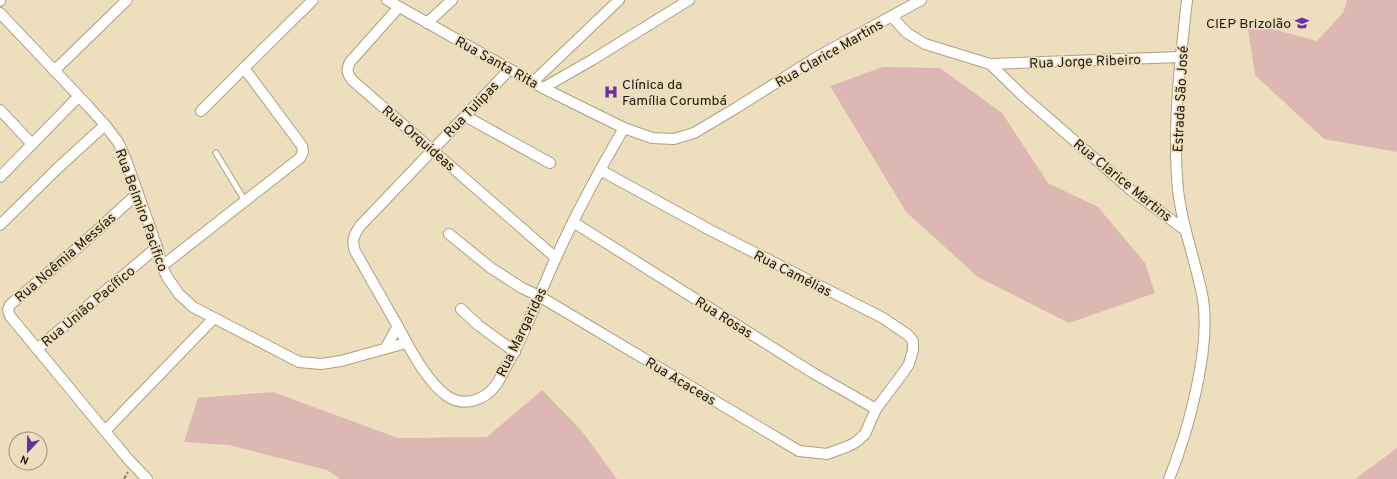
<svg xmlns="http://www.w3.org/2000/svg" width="1397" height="479" viewBox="0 0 1397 479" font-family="Overpass,sans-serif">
  <rect width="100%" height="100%" fill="#eddfbd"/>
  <g fill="#ddb8b2">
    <path d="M1347 0H1397V152L1324 139 1255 75 1247 22 1317 41 1343 13Z"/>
    <path d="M883 67 940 68 1002 113 1048 183 1098 207 1145 263 1155 293 1069 323 978 277 906 212 830 86Z"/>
    <path d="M542 390 581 430 617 479H340L327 470 229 445 184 442 198 398 273 392 398 438 487 437Z"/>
    <path d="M1397 448V479H1355Z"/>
  </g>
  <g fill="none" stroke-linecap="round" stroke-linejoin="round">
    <defs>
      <path id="lane" d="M216 153 245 201"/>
      <g id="street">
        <path d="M387 0 543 88 592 60 689 0"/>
        <path d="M0 1V0"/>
        <path d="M399 7 350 62C346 70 347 73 352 80L556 258"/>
        <path d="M0 13 88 106 105 125 118 142 126 160 157 247 162 266 167 277 179 294 193 307 299 362 321 364 341 361 406 343"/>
        <path d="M892 17 907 33 925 44 990 64 1023 96 1132 191 1185 230"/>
        <path d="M427 23 452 0"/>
        <path d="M990 64 1180 57"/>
        <path d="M509 70 360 226C354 235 351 241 355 251 369 276 383 300 397 325 409 347 426 381 447 396 463 407 484 401 495 386 500 380 503 372 507 365 526 332 539 295 555 260 575 215 599 171 624 128"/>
        <path d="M54 71 127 0"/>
        <path d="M533 82 619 0"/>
        <path d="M543 88 624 128 652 138 674 139 694 133 736 108 817 57 921 0"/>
        <path d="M0 110 32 144"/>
        <path d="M201 111 244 68"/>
        <path d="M465 116 550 163"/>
        <path d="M0 177 78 97"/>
        <path d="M138 193 82 244 10 305 8 310 10 316 128 459 147 479"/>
        <path d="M573 222 813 373 876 409"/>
        <path d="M0 225 60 166 105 125"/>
        <path d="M449 234 491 268 522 288 539 296 799 451 827 454 849 446 856 442 865 434 876 409 903 373 909 364 913 350V341L908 335 883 318 710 230 600 170"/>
        <path d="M162 266 300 158 303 152 302 146 244 68 313 0"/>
        <path d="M461 309 478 325 515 352"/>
        <path d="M37 349 157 247"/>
        <path d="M385 349 398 326"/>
        <path d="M105 431 214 318"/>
        <path d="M1169 479C1188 432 1211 349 1203 299 1196 262 1182 227 1178 190 1172 126 1180 63 1187 0"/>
      </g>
    </defs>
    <use href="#lane" stroke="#aea080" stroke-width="7"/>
    <use href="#street" stroke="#aea080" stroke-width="12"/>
    <path stroke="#867c65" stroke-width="2" stroke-dasharray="4 2" stroke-linecap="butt" d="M124 479 128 472"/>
    <use href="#lane" stroke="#fff" stroke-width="5"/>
    <use href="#street" stroke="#fff" stroke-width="10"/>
  </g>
  <defs>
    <symbol id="school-bare" viewBox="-9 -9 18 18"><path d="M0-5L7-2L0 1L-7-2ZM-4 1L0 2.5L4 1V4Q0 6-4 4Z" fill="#6b2fa5" stroke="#eddfbd" stroke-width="2.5" paint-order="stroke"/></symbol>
    <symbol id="hospital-bare" viewBox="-9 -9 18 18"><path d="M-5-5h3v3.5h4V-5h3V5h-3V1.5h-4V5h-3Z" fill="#6b2fa5" stroke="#eddfbd" stroke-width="2.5" paint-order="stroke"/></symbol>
  </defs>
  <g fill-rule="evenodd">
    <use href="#school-bare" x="1292" y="13" width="20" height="20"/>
    <use href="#hospital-bare" x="601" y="82" width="20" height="20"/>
  </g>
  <g text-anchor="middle" stroke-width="3.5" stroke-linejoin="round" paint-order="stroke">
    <g font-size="14" fill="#211b0f" stroke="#eddfbd" text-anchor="end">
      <text x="1291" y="28">CIEP Brizolão</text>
      <text x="622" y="89" text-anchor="start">Clínica da<tspan x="622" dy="16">Família Corumbá</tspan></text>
    </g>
    <g font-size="14" fill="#211b0f" stroke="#eddfbd">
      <text transform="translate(829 53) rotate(-30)" y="5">Rua Clarice Martins</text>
      <text transform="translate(1085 61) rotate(-2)" y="5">Rua Jorge Ribeiro</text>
      <text transform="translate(497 62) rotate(29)" y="5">Rua Santa Rita</text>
      <text transform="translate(1180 99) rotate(-87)" y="5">Estrada São José</text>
      <text transform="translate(471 109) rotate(-46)" y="5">Rua Tulipas</text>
      <text transform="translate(419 138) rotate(41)" y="5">Rua Orquideas</text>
      <text transform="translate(1123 180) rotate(39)" y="5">Rua Clarice Martins</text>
      <text transform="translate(142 210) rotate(70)" y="5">Rua Belmiro Pacifico</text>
      <text transform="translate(65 257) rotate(-41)" y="5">Rua Noêmia Messías</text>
      <text transform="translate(793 273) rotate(27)" y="5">Rua Camélias</text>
      <text transform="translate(88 306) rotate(-40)" y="5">Rua União Pacífico</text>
      <text transform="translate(724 317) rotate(32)" y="5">Rua Rosas</text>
      <text transform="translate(521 332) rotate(-64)" y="5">Rua Margaridas</text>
      <text transform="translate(681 381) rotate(31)" y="5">Rua Acaceas</text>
    </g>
  </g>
  <g transform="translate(28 451) rotate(202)"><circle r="19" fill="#eddfbd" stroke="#9b9177"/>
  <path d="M0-3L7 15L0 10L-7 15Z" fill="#6b2fa5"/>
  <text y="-6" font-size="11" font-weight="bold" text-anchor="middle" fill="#211b0f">N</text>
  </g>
</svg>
